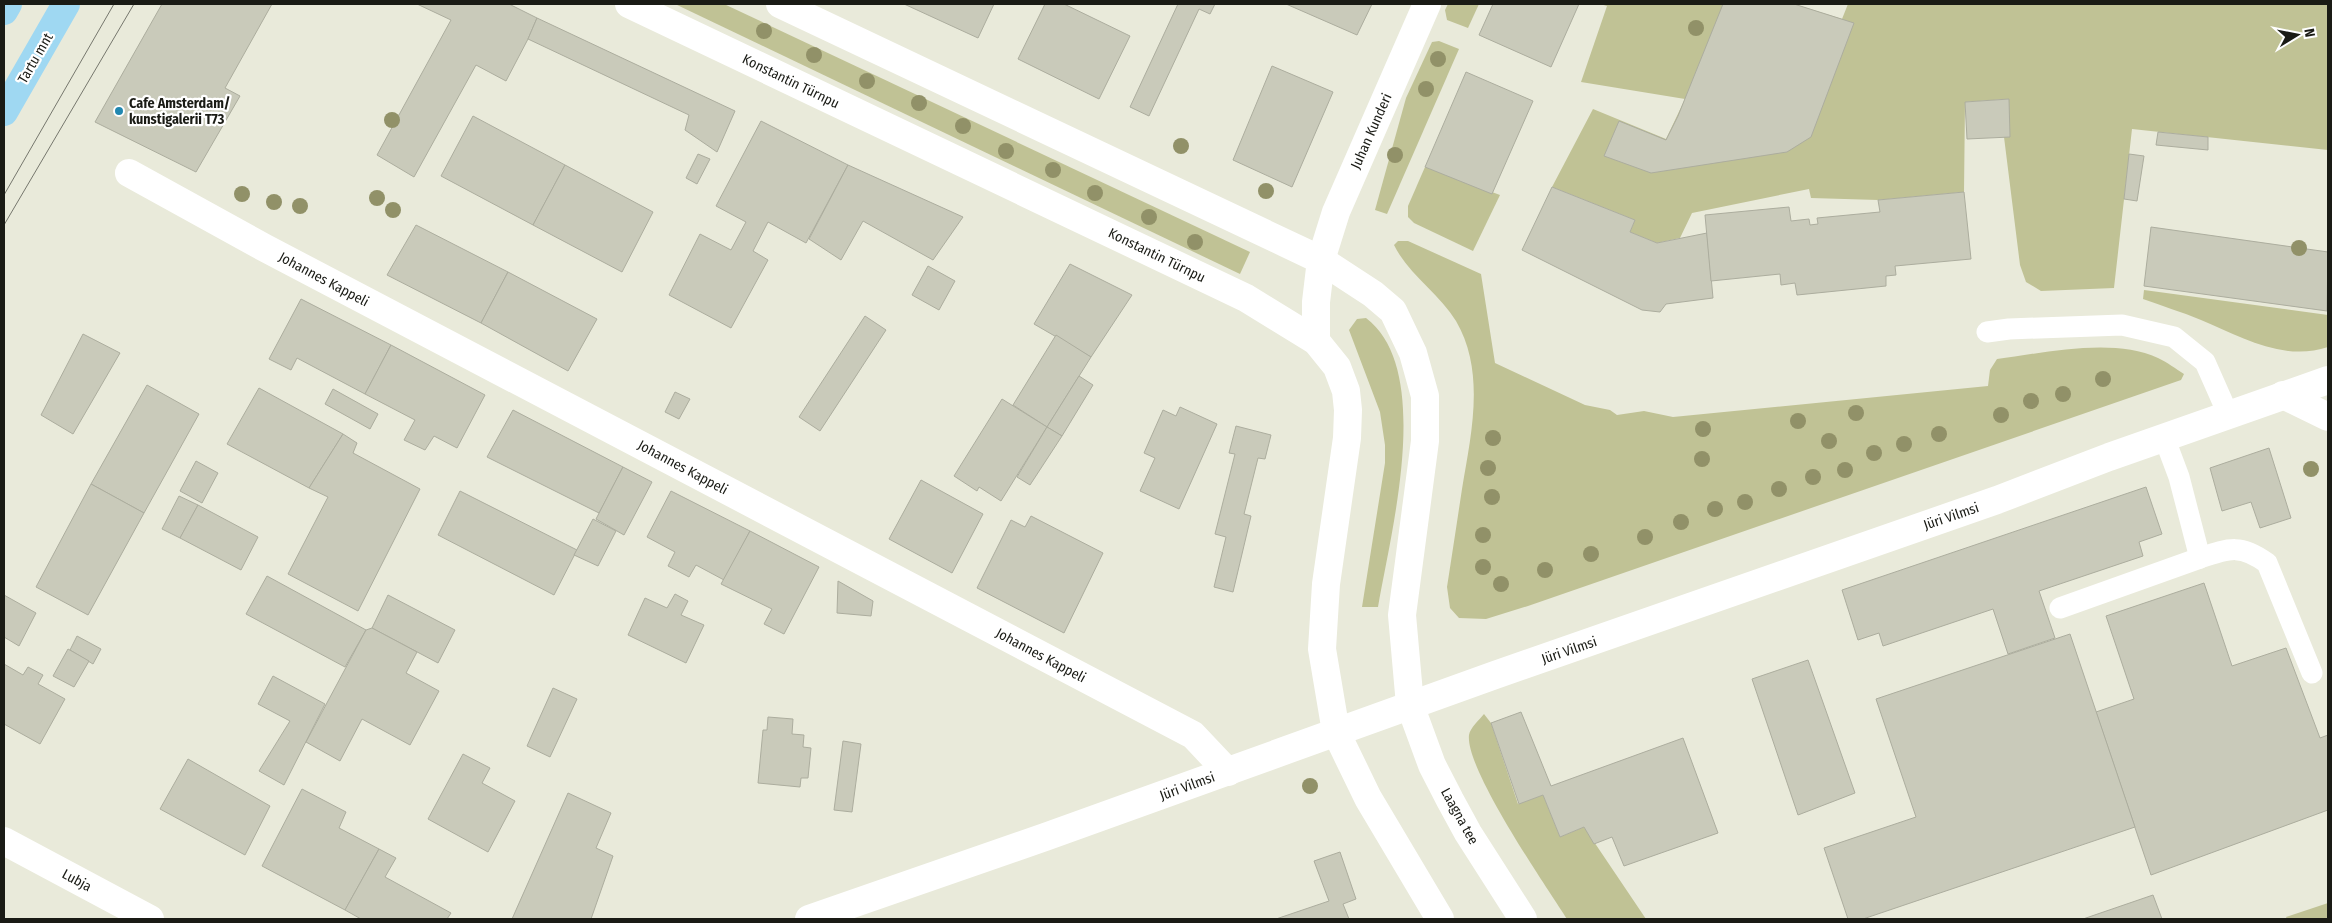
<svg xmlns="http://www.w3.org/2000/svg" width="2332" height="923" viewBox="0 0 2332 923" font-family="'Fira Sans Condensed',sans-serif">
  <rect width="100%" height="100%" fill="#e9eada"/>
  <g fill="#c0c295">
    <path d="M675 4H724L1250 252 1240 274Z"/>
    <path d="M1448 4H1479L1468 28 1447 20 1445 10Z"/>
    <path d="M1600 4H1794L1842 19 1848 4H2328V150L2132 129 2114 288 2041 291 2026 282 2020 265 2004 137 2010 136 2008 99 1965 102 1964 192 1878 200 1811 198 1809 189 1692 213 1680 238 1657 243 1630 232 1635 220 1552 187 1593 109 1666 139 1685 99 1581 82 1607 6Z"/>
    <path d="M1439 41 1459 49 1387 214 1375 210 1406 98 1432 42Z"/>
    <path d="M1425 167 1500 195 1473 251 1414 223 1408 217V206Z"/>
    <path d="M1398 241H1408L1481 274 1495 363 1585 405 1610 410 1617 415 1644 411 1673 417 1988 386 1990 370 1997 359C2044 353 2113 337 2158 358 2167 362 2176 369 2184 374L2181 380 1528 606 1486 619 1459 618 1450 608 1447 587C1452 555 1457 522 1462 489 1471 435 1486 372 1456 321 1439 293 1408 274 1394 245Z"/>
    <path d="M2144 290 2328 315V347C2284 362 2241 337 2201 320 2182 312 2162 306 2143 299Z"/>
    <path d="M1366 318C1435 370 1390 535 1378 607H1362L1385 463V445L1380 412 1349 330 1357 319Z"/>
    <path d="M1484 714 1491 723 1518 804 1543 795 1560 837 1584 827 1646 919H1567C1546 886 1465 769 1469 735 1470 728 1480 719 1484 714Z"/>
    <path d="M2328 903V919H2287L2286 917Z"/>
  </g>
  <g fill="#c9caba" stroke="#acad9e">
    <path d="M162 4H272L225 88 240 96 196 172 95 122Z"/>
    <path d="M417 4H509L537 18 528 39 506 81 476 65 414 177 377 155 451 20Z"/>
    <path d="M904 4H994L978 38Z"/>
    <path d="M1045 4H1064L1130 36 1099 99 1018 59Z"/>
    <path d="M1178 4H1215L1210 14 1199 9 1149 116 1130 107Z"/>
    <path d="M1286 4H1372L1357 35Z"/>
    <path d="M1493 4H1579L1551 67 1479 35Z"/>
    <path d="M1723 4H1794L1854 23 1811 137 1787 152 1651 173 1604 156 1619 121 1666 140 1678 116Z"/>
    <path d="M537 18 735 111 717 152 685 130 689 115 528 39Z"/>
    <path d="M1272 66 1333 92 1292 187 1233 160Z"/>
    <path d="M1466 72 1533 101 1492 194 1425 167Z"/>
    <path d="M2009 99 2010 137 1967 139 1965 102Z"/>
    <path d="M473 116 565 165 533 225 441 176Z"/>
    <path d="M761 121 848 165 806 243 768 222 753 251 768 260 731 328 669 295 700 234 731 250 746 222 716 206Z"/>
    <path d="M2158 132 2208 137V150L2156 145Z"/>
    <path d="M698 154 710 159 697 184 686 178Z"/>
    <path d="M2129 154 2144 156 2137 201 2124 199Z"/>
    <path d="M565 165 653 212 622 272 533 225Z"/>
    <path d="M848 165 963 217 933 260 863 221 841 260 809 239Z"/>
    <path d="M1552 187 1635 220 1630 232 1657 243 1707 233 1713 298 1666 304 1660 312 1642 310 1522 250Z"/>
    <path d="M1964 192 1971 259 1895 266 1896 275 1886 276V286L1797 295 1795 283 1781 285 1780 274 1711 281 1705 215 1789 207 1791 221 1809 219 1810 225 1818 224 1817 218 1880 212 1878 200Z"/>
    <path d="M416 225 508 272 481 323 387 275Z"/>
    <path d="M2151 227 2328 252 2327 311 2144 286Z"/>
    <path d="M1070 264 1132 295 1091 357 1034 324Z"/>
    <path d="M928 266 955 281 939 310 912 295Z"/>
    <path d="M508 272 597 319 568 371 481 323Z"/>
    <path d="M301 299 391 345 365 394 297 358 291 370 269 359Z"/>
    <path d="M865 316 886 330 820 431 799 417Z"/>
    <path d="M83 334 120 353 73 434 41 415Z"/>
    <path d="M1056 335 1091 357 1047 427 1013 405Z"/>
    <path d="M391 345 485 395 457 448 434 436 425 450 404 440 415 420 365 394Z"/>
    <path d="M1079 376 1093 385 1062 436 1047 427Z"/>
    <path d="M147 385 199 414 144 513 91 484Z"/>
    <path d="M259 388 343 434 309 488 227 444Z"/>
    <path d="M333 389 378 414 370 429 325 404Z"/>
    <path d="M675 392 690 399 679 419 665 412Z"/>
    <path d="M1002 399 1047 427 1001 501 979 487 977 491 954 476Z"/>
    <path d="M1180 407 1217 424 1179 509 1140 491 1155 458 1144 453 1163 410 1176 416Z"/>
    <path d="M513 410 623 467 599 513 487 457Z"/>
    <path d="M1236 426 1271 435 1265 459 1258 458 1244 514 1251 516 1233 592 1214 587 1226 537 1215 534 1235 454 1229 453Z"/>
    <path d="M1047 427 1062 436 1030 485 1017 477Z"/>
    <path d="M343 434 357 443 353 453 420 489 358 611 288 574 328 497 309 488Z"/>
    <path d="M2269 448 2291 518 2260 528 2251 502 2222 511 2210 468Z"/>
    <path d="M196 461 218 473 202 503 180 491Z"/>
    <path d="M623 467 652 482 624 535 596 519Z"/>
    <path d="M921 480 983 514 952 573 889 539Z"/>
    <path d="M91 484 144 513 88 615 36 587Z"/>
    <path d="M2146 487 2162 534 2139 542 2143 556 2039 591 2055 638 2008 654 1993 609 1883 646 1879 633 1858 640 1842 590Z"/>
    <path d="M460 491 577 550 554 595 438 535Z"/>
    <path d="M671 491 750 531 724 580 696 565 689 577 668 566 675 552 647 537Z"/>
    <path d="M179 496 198 505 180 538 162 529Z"/>
    <path d="M198 505 258 537 241 570 180 538Z"/>
    <path d="M1031 516 1103 553 1064 633 977 588 1011 520 1025 527Z"/>
    <path d="M593 519 616 531 598 566 574 555Z"/>
    <path d="M750 531 819 567 784 634 764 624 772 609 721 584Z"/>
    <path d="M267 576 366 630 345 667 246 614Z"/>
    <path d="M838 581 873 601 871 616 837 613Z"/>
    <path d="M2204 583 2232 666 2286 648 2320 738 2328 735V810L2151 875 2096 712 2134 699 2106 616Z"/>
    <path d="M675 594 688 601 681 615 704 625 686 663 628 635 645 598 667 608Z"/>
    <path d="M4 595 36 613 19 646 4 637Z"/>
    <path d="M388 595 455 630 438 663 372 628Z"/>
    <path d="M372 628 417 652 406 673 439 691 410 745 362 719 340 761 306 742 366 630Z"/>
    <path d="M2070 634 2135 827 1863 919H1848L1824 848 1916 817 1876 699Z"/>
    <path d="M77 636 101 649 93 664 70 650Z"/>
    <path d="M68 649 89 661 74 687 53 676Z"/>
    <path d="M1808 660 1855 793 1798 815 1752 679Z"/>
    <path d="M4 664 23 675 28 667 43 675 38 684 65 699 40 744 4 724Z"/>
    <path d="M273 676 325 704 284 785 259 771 290 721 258 704Z"/>
    <path d="M553 688 577 699 550 757 527 746Z"/>
    <path d="M1521 712 1551 786 1683 738 1718 833 1624 866 1612 837 1594 844 1584 827 1560 837 1543 795 1519 804 1491 723Z"/>
    <path d="M768 717 793 719 792 734 804 735 803 747 811 748 808 778H801L800 787 758 783 763 730H767Z"/>
    <path d="M843 741 861 744 852 812 834 810Z"/>
    <path d="M463 754 490 768 482 783 515 801 488 852 428 819Z"/>
    <path d="M188 759 270 806 245 855 160 809Z"/>
    <path d="M302 789 346 812 339 828 379 849 345 910 262 866Z"/>
    <path d="M568 793 611 813 596 848 613 856 591 919H512Z"/>
    <path d="M379 849 396 858 385 877 451 913 447 919H361L345 910Z"/>
    <path d="M1340 852 1356 899 1343 904 1349 919H1276L1329 901 1314 861Z"/>
    <path d="M2153 895 2162 919H2083Z"/>
  </g>
  <g fill="none" stroke-linecap="round" stroke-linejoin="round">
    <g stroke="#fff" stroke-width="21">
      <path d="M1987 332 2009 329 2122 325 2174 337 2205 362 2228 414"/>
      <path d="M2200 558C2230 548 2241 544 2267 563L2312 673"/>
      <path d="M2060 608 2200 558 2179 477 2164 437"/>
    </g>
    <path stroke="#fff" stroke-width="28" d="M129 173 265 248 1193 735 1228 772"/>
    <g stroke="#fff" stroke-width="28">
      <path d="M1316 341V302L1321 260 1336 212 1427 4"/>
      <path d="M2283 395 2328 417"/>
      <path d="M4 841 150 919"/>
      <path d="M809 919 1045 837 1495 675 1997 500 2109 457 2328 380"/>
    </g>
    <g stroke="#fff" stroke-width="28">
      <path d="M629 4 1246 298 1316 341 1337 367 1346 391 1348 410 1347 438 1326 584 1322 649 1336 732 1368 798 1440 919"/>
      <path d="M780 4 1321 260 1373 294 1393 311 1413 353 1425 396V441L1402 615 1410 705 1432 765 1450 800 1468 833 1523 919"/>
    </g>
    <g stroke="#9fd8f2" stroke-width="28">
      <path d="M4 11 8 4"/>
      <path d="M4 112 66 4"/>
    </g>
    <g stroke="#76776d" stroke-width="1">
      <path d="M4 195 114 4"/>
      <path d="M4 225 134 4"/>
    </g>
  </g>
  <g fill="#919168">
    <circle cx="1696" cy="28" r="8"/>
    <circle cx="764" cy="31" r="8"/>
    <circle cx="814" cy="55" r="8"/>
    <circle cx="1438" cy="59" r="8"/>
    <circle cx="867" cy="81" r="8"/>
    <circle cx="1426" cy="89" r="8"/>
    <circle cx="919" cy="103" r="8"/>
    <circle cx="392" cy="120" r="8"/>
    <circle cx="963" cy="126" r="8"/>
    <circle cx="1181" cy="146" r="8"/>
    <circle cx="1006" cy="151" r="8"/>
    <circle cx="1395" cy="155" r="8"/>
    <circle cx="1053" cy="170" r="8"/>
    <circle cx="1266" cy="191" r="8"/>
    <circle cx="1095" cy="193" r="8"/>
    <circle cx="242" cy="194" r="8"/>
    <circle cx="377" cy="198" r="8"/>
    <circle cx="274" cy="202" r="8"/>
    <circle cx="300" cy="206" r="8"/>
    <circle cx="393" cy="210" r="8"/>
    <circle cx="1149" cy="217" r="8"/>
    <circle cx="1195" cy="242" r="8"/>
    <circle cx="2299" cy="248" r="8"/>
    <circle cx="2103" cy="379" r="8"/>
    <circle cx="2063" cy="394" r="8"/>
    <circle cx="2031" cy="401" r="8"/>
    <circle cx="1856" cy="413" r="8"/>
    <circle cx="2001" cy="415" r="8"/>
    <circle cx="1798" cy="421" r="8"/>
    <circle cx="1703" cy="429" r="8"/>
    <circle cx="1939" cy="434" r="8"/>
    <circle cx="1493" cy="438" r="8"/>
    <circle cx="1829" cy="441" r="8"/>
    <circle cx="1904" cy="444" r="8"/>
    <circle cx="1874" cy="453" r="8"/>
    <circle cx="1702" cy="459" r="8"/>
    <circle cx="1488" cy="468" r="8"/>
    <circle cx="2311" cy="469" r="8"/>
    <circle cx="1845" cy="470" r="8"/>
    <circle cx="1813" cy="477" r="8"/>
    <circle cx="1779" cy="489" r="8"/>
    <circle cx="1492" cy="497" r="8"/>
    <circle cx="1745" cy="502" r="8"/>
    <circle cx="1715" cy="509" r="8"/>
    <circle cx="1681" cy="522" r="8"/>
    <circle cx="1483" cy="535" r="8"/>
    <circle cx="1645" cy="537" r="8"/>
    <circle cx="1591" cy="554" r="8"/>
    <circle cx="1483" cy="567" r="8"/>
    <circle cx="1545" cy="570" r="8"/>
    <circle cx="1501" cy="584" r="8"/>
    <circle cx="1310" cy="786" r="8"/>
  </g>
  <circle fill="#2187b0" stroke="#fff" stroke-width="2" cx="119" cy="111" r="5"/>
  <g text-anchor="middle" stroke-width="4.5" stroke-linejoin="round" paint-order="stroke">
    <g font-size="14" fill="#1a1b15" stroke="#fff">
      <text transform="translate(35 58) rotate(-60)" y="5">Tartu mnt</text>
      <text transform="translate(791 81) rotate(26)" y="5">Konstantin Türnpu</text>
      <text transform="translate(1371 131) rotate(-66)" y="5">Juhan Kunderi</text>
      <text transform="translate(1157 255) rotate(26)" y="5">Konstantin Türnpu</text>
      <text transform="translate(324 279) rotate(28)" y="5">Johannes Kappeli</text>
      <text transform="translate(683 467) rotate(28)" y="5">Johannes Kappeli</text>
      <text transform="translate(1951 516) rotate(-19)" y="5">Jüri Vilmsi</text>
      <text transform="translate(1569 650) rotate(-19)" y="5">Jüri Vilmsi</text>
      <text transform="translate(1041 655) rotate(28)" y="5">Johannes Kappeli</text>
      <text transform="translate(1187 786) rotate(-20)" y="5">Jüri Vilmsi</text>
      <text transform="translate(1460 816) rotate(61)" y="5">Laagna tee</text>
      <text transform="translate(77 880) rotate(28)" y="5">Lubja</text>
    </g>
    <g font-size="14" font-weight="bold" fill="#1a1b15" stroke="#fff" text-anchor="start">
      <text x="129" y="108">Cafe Amsterdam/<tspan x="129" dy="16">kunstigalerii T73</tspan></text>
    </g>
  </g>
  <rect width="2332" height="923" fill="none" stroke="#1a1b15" stroke-width="10"/>
  <g transform="translate(2297 35) rotate(80)" stroke="#ffffff" stroke-width="4" paint-order="stroke">
  <path d="M0-4L9 19L0 12L-9 19Z" fill="#1a1b15"/>
  <text y="-8" font-size="14" font-weight="bold" text-anchor="middle" fill="#1a1b15">N</text>
  </g>
</svg>
